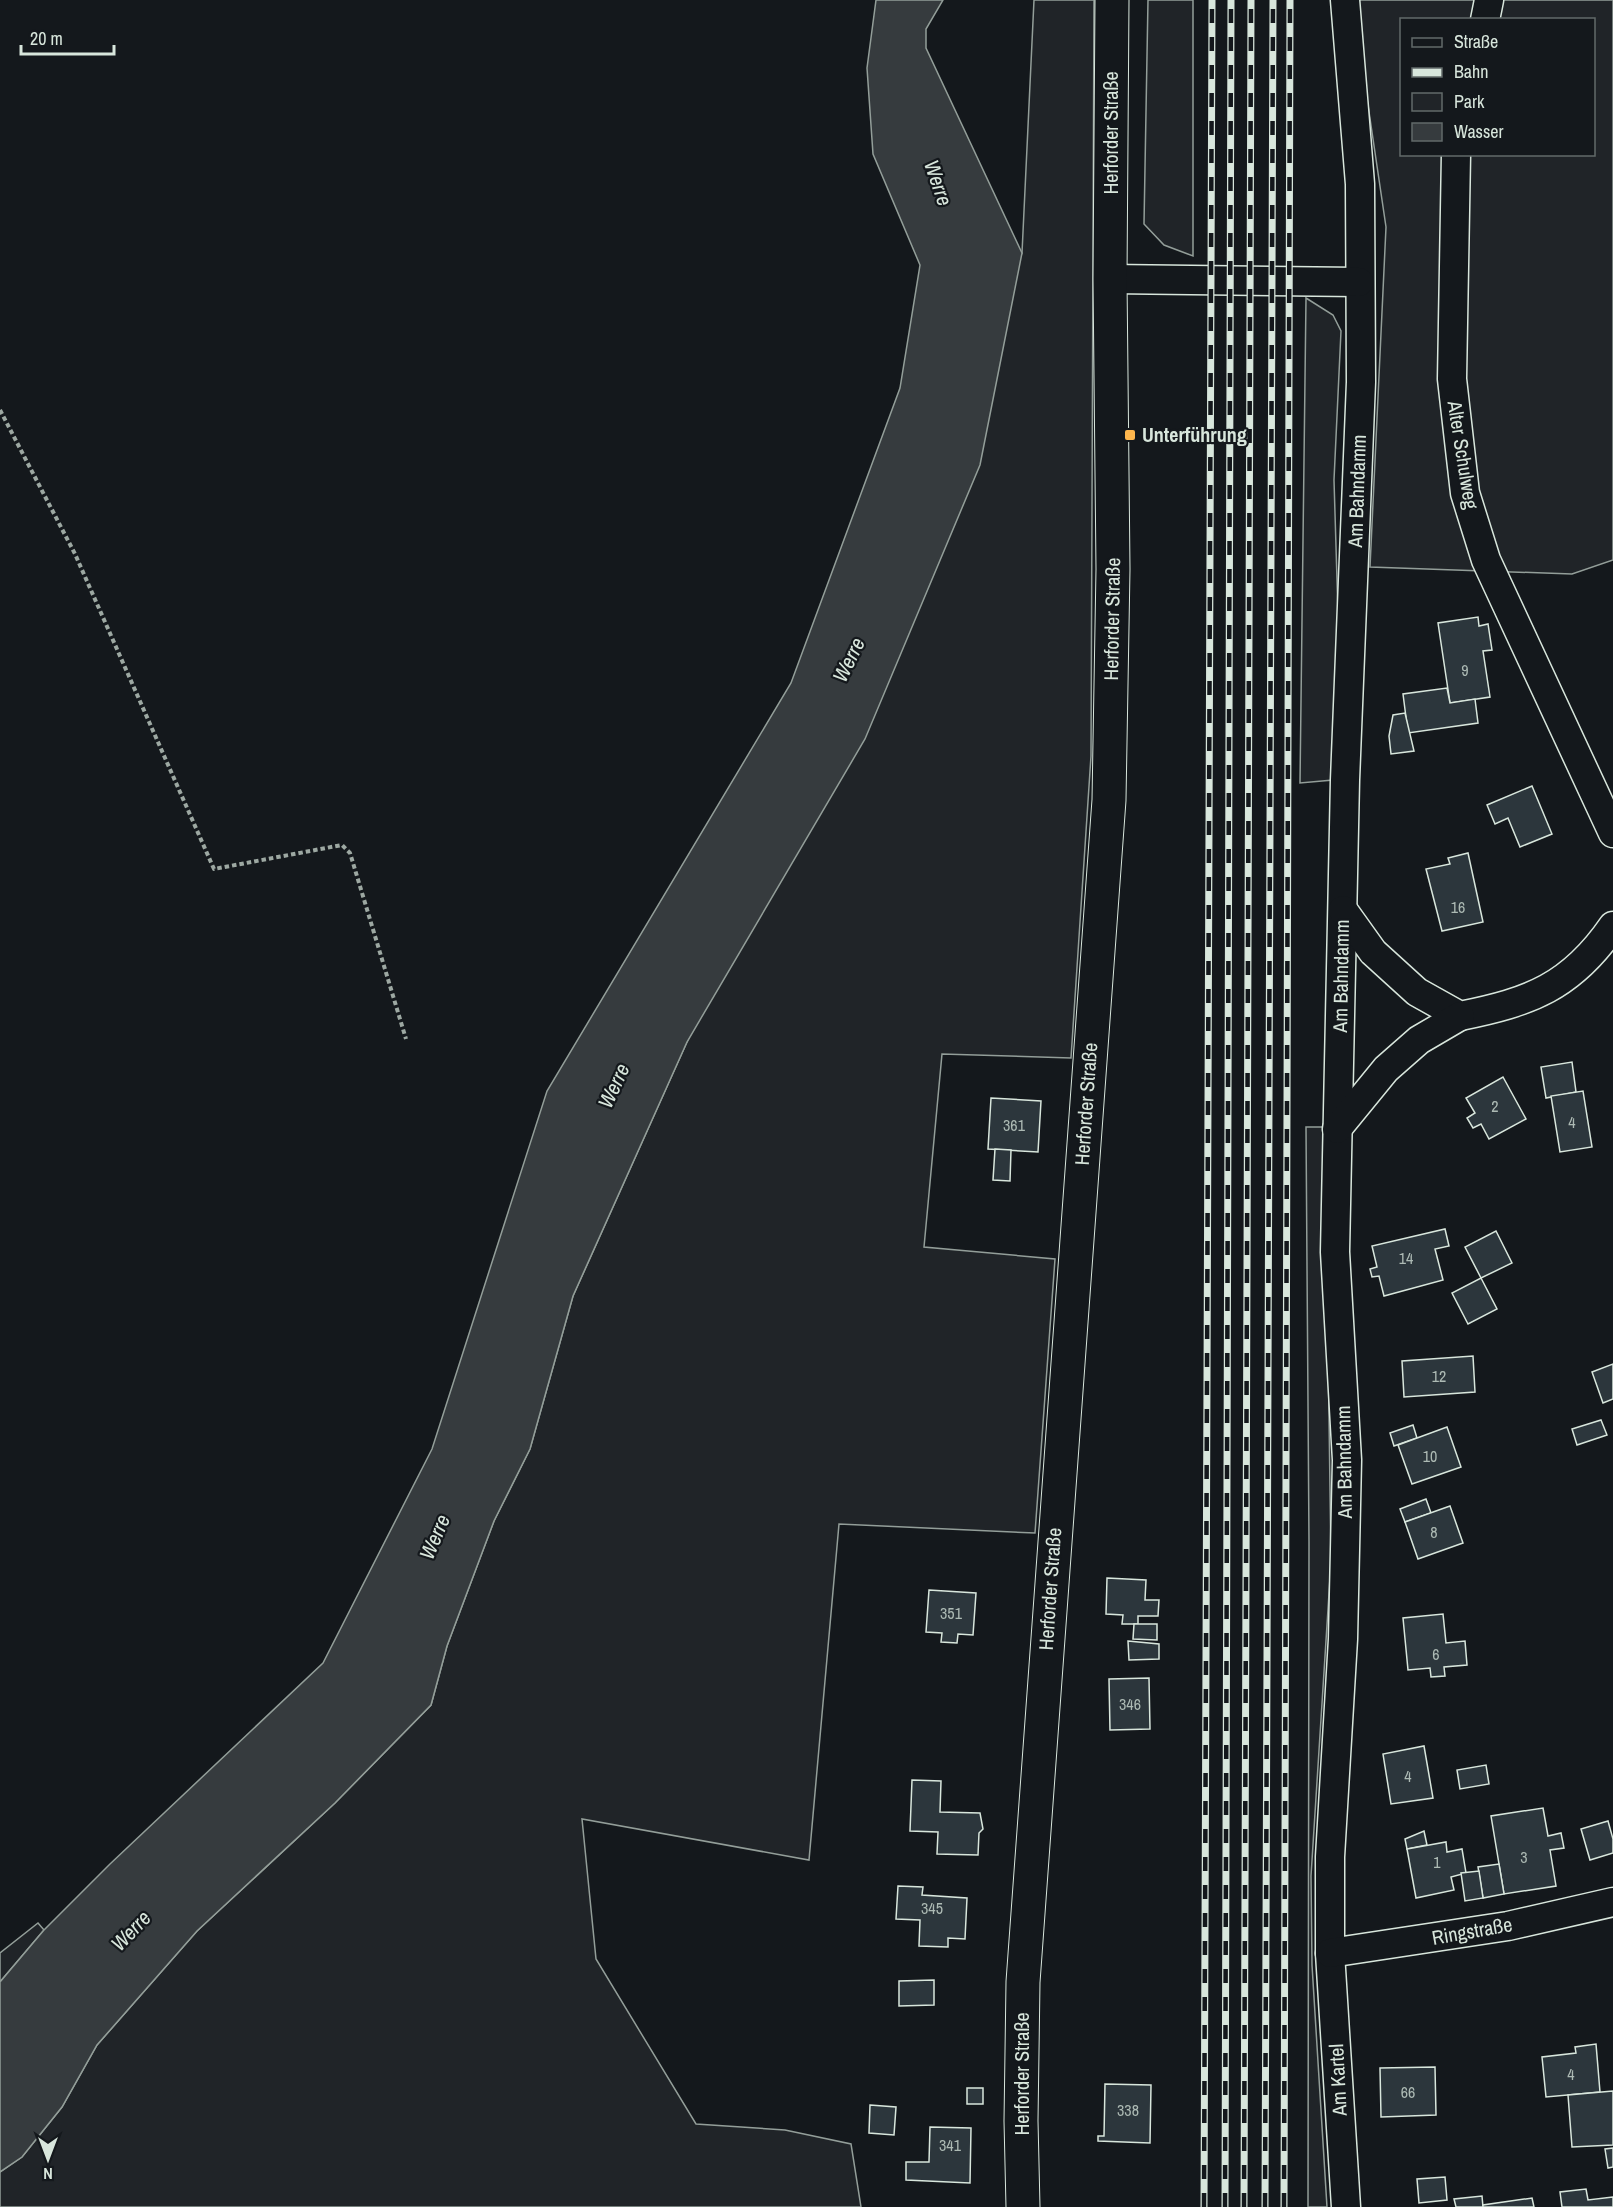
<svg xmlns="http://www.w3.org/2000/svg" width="1613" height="2207" viewBox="0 0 1613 2207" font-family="'Archivo Narrow',sans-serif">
  <rect width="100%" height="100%" fill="#14181c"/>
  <g fill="#202428" stroke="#939e99" stroke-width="1.5" fill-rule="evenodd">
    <path d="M1034 0H1094L1091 756 1071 1058 942 1054 924 1247 1055 1259 1035 1533 839 1524 809 1860 582 1819 596 1959 696 2124 785 2130 851 2144 861 2207H0V2172L22 2157 62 2107 97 2045 197 1931 335 1803 431 1705 447 1646 494 1521 530 1449 573 1296 687 1042 1022 253Z"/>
    <path d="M1148 0H1193V256L1164 245 1144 224Z"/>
    <path d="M1358 0H1613V560L1572 574 1370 567 1386 227 1359 44ZM1402 20H1594V154H1402Z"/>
    <path d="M1306 298 1333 315 1341 331 1334 480 1338 613 1333 780 1300 783Z"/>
    <path d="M1306 1127H1325L1331 1562 1311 1876 1312 1965 1327 2207H1308L1309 1543Z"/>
    <path d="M38 1923 44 1930 0 1982V1953Z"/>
  </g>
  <path fill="#363b3e" stroke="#939e99" stroke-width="1.5" d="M876 0H943L926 29V48L1022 253 980 465 865 739 687 1042 573 1296 530 1449 494 1521 447 1646 431 1705 335 1803 197 1931 97 2045 62 2107 22 2157 0 2172V1982L44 1930 110 1864 323 1663 432 1449 547 1091 791 683 900 388 920 265 873 154 867 68Z"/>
  <g fill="#2c363c" stroke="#d8e6dc" stroke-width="1.5">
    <path d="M1478 617 1479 626 1488 624 1492 650 1483 651 1490 697 1450 703 1438 623Z"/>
    <path d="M1447 688 1450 703 1475 699 1478 723 1408 733 1403 694Z"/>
    <path d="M1405 713 1414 751 1391 754 1389 736 1393 715Z"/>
    <path d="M1532 786 1552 834 1520 847 1508 818 1495 824 1487 805Z"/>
    <path d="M1468 853 1483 922 1442 931 1426 869 1450 864 1448 858Z"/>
    <path d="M1572 1062 1576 1092 1546 1098 1541 1067Z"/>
    <path d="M1503 1077 1526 1119 1489 1139 1481 1124 1473 1128 1467 1118 1475 1113 1466 1098Z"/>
    <path d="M1583 1091 1592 1147 1560 1152 1551 1096Z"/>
    <path d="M991 1098 1041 1101 1038 1152 988 1149Z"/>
    <path d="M995 1149 1011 1150 1010 1181 993 1180Z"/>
    <path d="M1445 1229 1449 1246 1435 1249 1443 1280 1384 1296 1379 1276 1372 1277 1370 1269 1377 1267 1372 1246Z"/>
    <path d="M1496 1231 1512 1263 1481 1278 1465 1247Z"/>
    <path d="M1481 1278 1497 1309 1468 1324 1452 1293Z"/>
    <path d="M1473 1356 1475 1392 1404 1397 1402 1361Z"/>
    <path d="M1613 1364V1399L1603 1403 1592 1372Z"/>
    <path d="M1601 1420 1607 1435 1577 1445 1572 1429Z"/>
    <path d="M1413 1425 1417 1438 1394 1446 1390 1433Z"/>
    <path d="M1447 1427 1461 1467 1412 1484 1398 1445Z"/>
    <path d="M1426 1499 1431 1513 1405 1522 1400 1509Z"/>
    <path d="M1450 1506 1463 1543 1418 1559 1405 1522Z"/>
    <path d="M1107 1578 1146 1580 1145 1600H1159L1158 1616H1138V1624H1122L1123 1615 1106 1614Z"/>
    <path d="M929 1590 976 1593 973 1635 958 1634 957 1643 941 1642 942 1633 926 1632Z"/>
    <path d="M1443 1614 1446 1643 1465 1641 1467 1665 1444 1667 1445 1676 1431 1677 1430 1668 1408 1670 1403 1618Z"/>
    <path d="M1134 1624H1157V1640L1133 1639Z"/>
    <path d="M1128 1641 1159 1644V1659L1129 1660Z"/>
    <path d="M1149 1678 1150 1729 1110 1730 1109 1679Z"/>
    <path d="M1424 1746 1433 1798 1391 1804 1383 1754Z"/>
    <path d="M1486 1765 1489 1784 1460 1789 1457 1770Z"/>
    <path d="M912 1780 941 1781 940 1812 980 1813 983 1829 979 1833 978 1855 937 1854 938 1832 910 1831Z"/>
    <path d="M1543 1808 1548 1836 1561 1833 1564 1848 1550 1850 1556 1886 1504 1894 1491 1816Z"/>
    <path d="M1608 1821 1613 1839V1853L1590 1860 1581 1829Z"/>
    <path d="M1424 1831 1427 1845 1407 1849 1405 1839Z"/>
    <path d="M1446 1842 1447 1852 1462 1849 1466 1873 1451 1877 1454 1890 1416 1898 1407 1849Z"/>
    <path d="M1499 1864 1504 1894 1483 1898 1478 1867Z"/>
    <path d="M1479 1871 1483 1898 1465 1901 1461 1873Z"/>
    <path d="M898 1886 923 1887 922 1895 967 1898 965 1939 948 1938V1947L919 1946 920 1920 896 1919Z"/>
    <path d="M934 1980V2005L899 2006V1981Z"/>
    <path d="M1596 2044 1600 2092 1546 2097 1542 2057 1576 2053 1575 2047Z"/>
    <path d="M1435 2067 1436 2115 1381 2117 1380 2068Z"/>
    <path d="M1105 2084 1151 2085 1150 2143 1098 2141V2136H1104Z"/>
    <rect x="967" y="2088" width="16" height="16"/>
    <path d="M1613 2091V2145L1572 2147 1568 2095Z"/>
    <path d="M870 2105 896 2107 894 2135 869 2133Z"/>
    <path d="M930 2127 971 2128 970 2183 906 2180V2162H929Z"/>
    <path d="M1613 2148V2167L1608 2168 1605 2149Z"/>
    <path d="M1445 2177 1447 2200 1419 2203 1417 2179Z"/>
    <path d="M1586 2189 1588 2200 1613 2197V2207H1562L1560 2192Z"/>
    <path d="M1482 2196 1483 2207H1456L1454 2199Z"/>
    <path d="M1532 2198 1534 2207H1483V2205Z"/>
  </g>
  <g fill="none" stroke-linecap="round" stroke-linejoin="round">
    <defs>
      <g id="street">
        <path d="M1345 0 1360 184 1361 382 1345 780 1335 1252 1347 1460 1343 1639 1330 1857V1953L1346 2207"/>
        <path d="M1485 20 1489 0"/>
        <path d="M1456 154 1452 379 1465 493 1486 560 1613 833"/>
        <path d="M1110 279 1359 282"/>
        <path d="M1343 910 1373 952 1417 992 1460 1016C1530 1002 1571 987 1613 926"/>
        <path d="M1337 1129 1386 1069 1419 1040 1460 1016"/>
        <path d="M1330 1953 1508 1926 1613 1902"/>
      </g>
      <path id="primary" d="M1023 2207 1021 2121 1023 1982 1109 800 1113 569 1110 279 1112 0"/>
    </defs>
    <use href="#street" stroke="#d8e6dc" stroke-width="31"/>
    <use href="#primary" stroke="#d8e6dc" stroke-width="35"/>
    <path stroke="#9da8a2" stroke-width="4" stroke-dasharray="4.5 3" stroke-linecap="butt" d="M0 410 75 554 214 869 342 845 350 853 406 1039"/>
    <use href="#street" stroke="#14181c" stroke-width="28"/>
    <use href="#primary" stroke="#14181c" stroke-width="33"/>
    <defs>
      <g id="rail">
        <path d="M1204 2207 1212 0"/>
        <path d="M1225 2207 1231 0"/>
        <path d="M1244 2207 1251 0"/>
        <path d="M1265 2207 1273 0"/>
        <path d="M1284 2207 1290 0"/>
      </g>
    </defs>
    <use href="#rail" stroke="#d8e6dc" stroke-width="7"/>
    <use href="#rail" stroke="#14181c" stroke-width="4.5" stroke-dasharray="14" stroke-linecap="butt"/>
  </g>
  <rect fill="#ffb74d" stroke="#14181c" stroke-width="2" x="1124" y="429" width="12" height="12" rx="3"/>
  <g text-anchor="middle" stroke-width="4.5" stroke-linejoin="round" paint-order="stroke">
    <g font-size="16" fill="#adbab4">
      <text x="1465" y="676">9</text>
      <text x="1458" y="913">16</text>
      <text x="1495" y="1112">2</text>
      <text x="1572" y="1128">4</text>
      <text x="1014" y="1131">361</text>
      <text x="1406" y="1264">14</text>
      <text x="1439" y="1382">12</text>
      <text x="1430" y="1462">10</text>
      <text x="1434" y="1538">8</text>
      <text x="951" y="1619">351</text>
      <text x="1436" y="1660">6</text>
      <text x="1130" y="1710">346</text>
      <text x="1408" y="1782">4</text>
      <text x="1524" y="1863">3</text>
      <text x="1437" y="1868">1</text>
      <text x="932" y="1914">345</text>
      <text x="1571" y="2080">4</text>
      <text x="1408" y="2098">66</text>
      <text x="1128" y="2116">338</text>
      <text x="950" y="2151">341</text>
    </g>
    <g font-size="20" fill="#d8e6dc" stroke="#14181c">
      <text transform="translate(1111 133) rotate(-90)" y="7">Herforder Straße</text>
      <text transform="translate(1463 455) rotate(81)" y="7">Alter Schulweg</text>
      <text transform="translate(1357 491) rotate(-88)" y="7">Am Bahndamm</text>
      <text transform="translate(1112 619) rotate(-89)" y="7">Herforder Straße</text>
      <text transform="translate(1341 976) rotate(-89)" y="7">Am Bahndamm</text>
      <text transform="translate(1086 1104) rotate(-86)" y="7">Herforder Straße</text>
      <text transform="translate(1344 1462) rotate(-91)" y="7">Am Bahndamm</text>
      <text transform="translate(1050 1589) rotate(-86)" y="7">Herforder Straße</text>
      <text transform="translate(1472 1931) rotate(-10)" y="7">Ringstraße</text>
      <text transform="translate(1022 2074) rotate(-90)" y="7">Herforder Straße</text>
      <text transform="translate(1338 2080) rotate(-93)" y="7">Am Kartel</text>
    </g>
    <g font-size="20" font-weight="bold" fill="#d8e6dc" stroke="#14181c" text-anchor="start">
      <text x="1142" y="442">Unterführung</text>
    </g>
    <g font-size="21" font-style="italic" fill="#d8e6dc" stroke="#14181c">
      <text transform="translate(938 183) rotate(71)" y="7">Werre</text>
      <text transform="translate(849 660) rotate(-64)" y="7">Werre</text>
      <text transform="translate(614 1086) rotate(-65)" y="7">Werre</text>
      <text transform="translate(435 1537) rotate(-67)" y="7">Werre</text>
      <text transform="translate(131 1931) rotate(-46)" y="7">Werre</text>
    </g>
  </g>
  <rect x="1400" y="18" width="195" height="138" fill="#14181c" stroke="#626a69" stroke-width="1.5"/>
  <rect x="1412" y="38" width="30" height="9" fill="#14181c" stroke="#626a69" stroke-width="1.5"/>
  <text x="1454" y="48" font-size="18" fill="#d8e6dc">Straße</text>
  <rect x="1412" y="68" width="30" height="9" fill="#d8e6dc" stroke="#626a69" stroke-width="1.5"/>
  <text x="1454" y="78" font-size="18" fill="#d8e6dc">Bahn</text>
  <rect x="1412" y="93" width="30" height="18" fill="#202428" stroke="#626a69" stroke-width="1.5"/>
  <text x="1454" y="108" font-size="18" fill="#d8e6dc">Park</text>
  <rect x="1412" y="123" width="30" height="18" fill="#363b3e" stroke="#626a69" stroke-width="1.5"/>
  <text x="1454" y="138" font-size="18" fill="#d8e6dc">Wasser</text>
  <g transform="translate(48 2159) rotate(180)" stroke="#14181c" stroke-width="4.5" paint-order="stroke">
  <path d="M0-4.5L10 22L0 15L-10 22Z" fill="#d8e6dc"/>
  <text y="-9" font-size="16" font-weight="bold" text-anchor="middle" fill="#d8e6dc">N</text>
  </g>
  <path d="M21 45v9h93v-9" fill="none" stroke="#d8e6dc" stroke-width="3"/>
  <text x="30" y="45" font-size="18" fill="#d8e6dc" stroke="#14181c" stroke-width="4.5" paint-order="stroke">20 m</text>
</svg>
